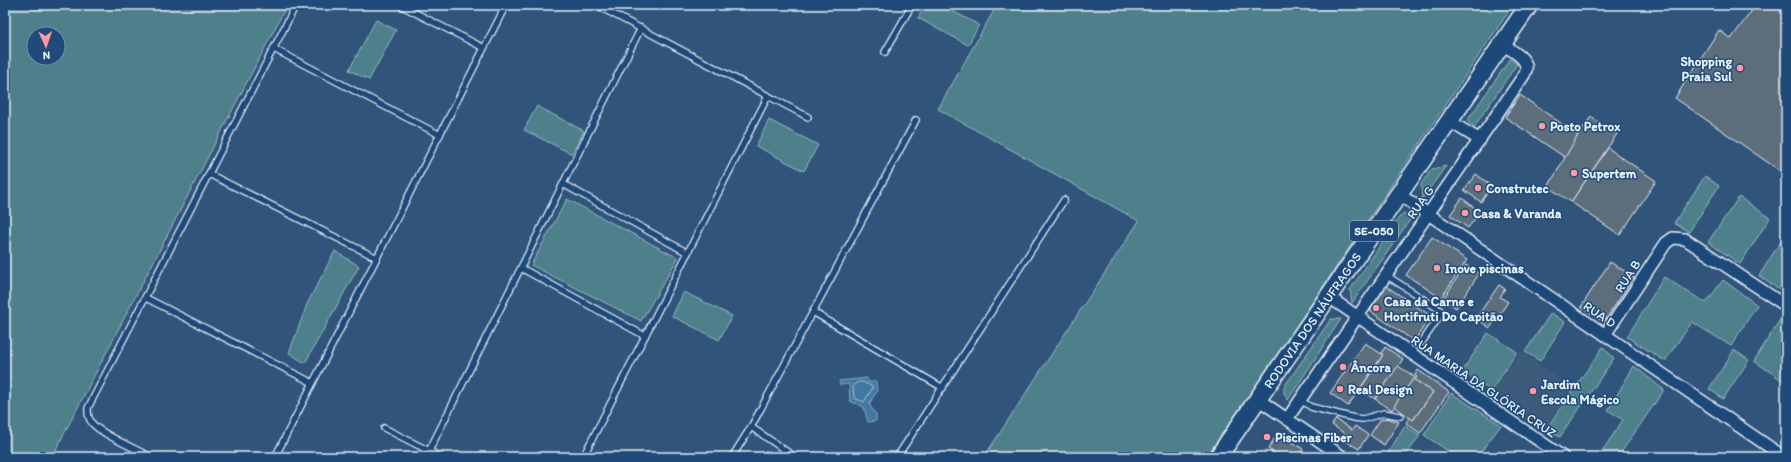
<svg xmlns="http://www.w3.org/2000/svg" width="1791" height="462" viewBox="0 0 1791 462" font-family="Itim,sans-serif">
  <rect width="100%" height="100%" fill="#31547b"/>
  <filter id="ink" filterUnits="userSpaceOnUse"><feTurbulence type="fractalNoise" baseFrequency=".025" numOctaves="2"/><feDisplacementMap in="SourceGraphic" scale="8" xChannelSelector="R" yChannelSelector="G"/><feConvolveMatrix kernelMatrix="1 2 1 2 8 2 1 2 1" color-interpolation-filters="sRGB"/></filter>
  <g filter="url(#ink)">
    <path fill="#3e5c7b" d="M1521 352 1573 388 1544 429 1492 393Z"/>
    <g fill="#4e808b" stroke="#9bb8c2" fill-rule="evenodd">
      <path d="M5 5H287L52 457H5ZM34 34H58V58H34Z"/>
      <path d="M925 5H941L979 25 968 45 918 18Z"/>
      <path d="M997 5H1513L1264 374 1206 457H984L1139 221 938 109Z"/>
      <path d="M376 20 396 30 369 80 349 70Z"/>
      <path d="M1510 59 1517 64 1474 127 1467 121Z"/>
      <path d="M537 106 584 131 572 154 524 130Z"/>
      <path d="M769 120 818 145 804 171 756 146Z"/>
      <path d="M1446 166 1422 199 1421 184 1432 169Z"/>
      <path d="M1705 176 1719 186 1689 232 1674 223Z"/>
      <path d="M1739 197 1770 218 1740 264 1708 242Z"/>
      <path d="M567 199 678 258 641 321 531 265Z"/>
      <path d="M1404 213 1412 217 1352 303 1350 290 1401 215Z"/>
      <path d="M1786 233V294L1759 276Z"/>
      <path d="M335 251 359 266 305 363 289 353 308 302Z"/>
      <path d="M1664 277 1706 303 1723 280 1757 305 1731 346 1692 322 1665 361 1627 337Z"/>
      <path d="M684 292 732 316 719 340 672 316Z"/>
      <path d="M1551 313 1565 322 1540 361 1525 352Z"/>
      <path d="M1781 318 1786 322V383L1754 361Z"/>
      <path d="M1331 319H1341L1288 400 1284 393V387Z"/>
      <path d="M1488 333 1517 352 1491 391 1462 371Z"/>
      <path d="M1603 347 1614 358 1560 437 1546 429Z"/>
      <path d="M1734 350 1749 360 1723 399 1709 389Z"/>
      <path d="M1634 366 1664 390 1618 457H1598L1623 420 1608 410Z"/>
      <path d="M1451 393 1501 425 1477 457H1457L1424 435Z"/>
      <path d="M1405 426 1420 435 1405 457H1385Z"/>
    </g>
    <path fill="#4378a0" stroke="#85a8c3" d="M867 378 868 382H876L877 391 869 404 876 415V421L868 422 864 407 850 401 849 384 840 385 839 381Z"/>
    <g fill="none" stroke-linecap="round" stroke-linejoin="round">
      <path stroke="#a6c1d5" stroke-width="1" d="M858 382H863L873 387 864 402 854 398 853 386Z"/>
    </g>
    <g fill="#5b6d7c" stroke="#e8f1f8">
      <path d="M1756 5H1786V175L1675 98 1719 30 1731 39Z"/>
      <path d="M1520 95 1578 135 1566 158 1505 117Z"/>
      <path d="M1591 117 1617 134 1571 202 1548 187 1578 135Z"/>
      <path d="M1608 148 1656 181 1620 235 1571 202Z"/>
      <path d="M1476 174 1492 186 1481 202 1464 190Z"/>
      <path d="M1462 198 1480 212 1468 228 1450 215Z"/>
      <path d="M1432 237 1467 260 1441 298 1406 275Z"/>
      <path d="M1610 262 1634 277 1604 322 1581 307Z"/>
      <path d="M1466 265 1479 274 1456 308 1443 299Z"/>
      <path d="M1499 285 1505 289 1500 297 1508 302 1490 328 1476 318Z"/>
      <path d="M1386 286 1431 316 1414 341 1370 311Z"/>
      <path d="M1365 343 1383 355 1348 406 1330 393Z"/>
      <path d="M1385 347 1403 359 1375 399 1360 389 1383 355 1381 354Z"/>
      <path d="M1398 366 1415 377 1392 410 1375 399Z"/>
      <path d="M1418 370 1449 392 1420 433 1406 423 1410 417 1413 420 1433 392 1415 380 1417 377 1415 375Z"/>
      <path d="M1413 379 1433 392 1413 420 1394 406Z"/>
      <path d="M1387 418 1399 422 1384 445 1370 435 1380 420Z"/>
      <path d="M1336 419 1352 430 1355 426 1368 435 1359 449 1344 440 1347 435 1332 425Z"/>
      <path d="M1278 433 1303 449 1298 457H1281L1268 449Z"/>
    </g>
    <g fill="none" stroke-linecap="round" stroke-linejoin="round">
      <defs>
        <g id="lane">
          <path d="M400 5 484 48"/>
          <path d="M598 6 808 117"/>
          <path d="M274 49 440 135"/>
          <path d="M885 52 912 5"/>
          <path d="M209 174 377 258"/>
          <path d="M563 184 688 253"/>
          <path d="M521 268 645 336"/>
          <path d="M1386 275 1440 310 1439 317 1422 342"/>
          <path d="M146 298 313 383"/>
          <path d="M813 312 943 388"/>
          <path d="M1300 400 1311 407 1354 418 1363 419 1384 413 1400 416"/>
          <path d="M751 427 795 457"/>
          <path d="M384 428 441 457"/>
          <path d="M429 451 641 28"/>
          <path d="M151 457C138 450 99 433 92 423 88 418 88 414 88 408L296 5"/>
          <path d="M275 457 506 5"/>
          <path d="M583 457 768 96"/>
          <path d="M732 457 751 427 916 120"/>
          <path d="M897 457 1064 200"/>
        </g>
        <g id="street">
          <path d="M1449 121 1480 140"/>
          <path d="M1399 194 1784 457"/>
          <path d="M1329 297 1563 457"/>
          <path d="M1605 335 1666 243 1673 238 1685 239 1786 306"/>
          <path d="M1259 400 1343 457"/>
          <path d="M1287 419 1524 75C1533 60 1512 51 1502 44"/>
        </g>
        <g id="primary">
          <path id="s1" d="M1218 457 1529 5"/>
        </g>
      </defs>
      <use href="#lane" stroke="#e8f1f8" stroke-width="8"/>
      <use href="#street" stroke="#e8f1f8" stroke-width="14"/>
      <use href="#primary" stroke="#e8f1f8" stroke-width="20"/>
      <use href="#lane" stroke="#1f4a7a" stroke-width="5.5"/>
      <use href="#street" stroke="#1f4a7a" stroke-width="11"/>
      <use href="#primary" stroke="#1f4a7a" stroke-width="17"/>
    </g>
  </g>
  <g fill="#ff9aa2" stroke="#1f4a7a" stroke-width="1.5">
    <circle cx="1740" cy="68" r="4"/>
    <circle cx="1542" cy="126" r="4"/>
    <circle cx="1574" cy="173" r="4"/>
    <circle cx="1478" cy="188" r="4"/>
    <circle cx="1465" cy="213" r="4"/>
    <circle cx="1437" cy="268" r="4"/>
    <circle cx="1376" cy="308" r="4"/>
    <circle cx="1343" cy="367" r="4"/>
    <circle cx="1340" cy="389" r="4"/>
    <circle cx="1533" cy="391" r="4"/>
    <circle cx="1267" cy="437" r="4"/>
  </g>
  <g text-anchor="middle" stroke-width="3" stroke-linejoin="round" paint-order="stroke">
    <rect fill="#1f4a7a" stroke="#acbfd2" stroke-width="1" x="1350" y="221" width="48" height="20" rx="3"/>
    <g font-size="12" font-weight="bold" fill="#e8f1f8">
      <text x="1374" y="235">SE-050</text>
    </g>
    <g font-size="13" font-weight="bold" fill="#e8f1f8" stroke="#1f4a7a" text-anchor="start">
      <text x="1732" y="66" text-anchor="end">Shopping<tspan x="1732" dy="15">Praia Sul</tspan></text>
      <text x="1550" y="131">Posto Petrox</text>
      <text x="1582" y="178">Supertem</text>
      <text x="1486" y="193">Construtec</text>
      <text x="1473" y="218">Casa &amp; Varanda</text>
      <text x="1445" y="273">Inove piscinas</text>
      <text x="1384" y="306">Casa da Carne e<tspan x="1384" dy="15">Hortifruti Do Capitão</tspan></text>
      <text x="1351" y="372">Âncora</text>
      <text x="1541" y="389">Jardim<tspan x="1541" dy="15">Escola Mágico</tspan></text>
      <text x="1348" y="394">Real Design</text>
      <text x="1275" y="442">Piscinas Fiber</text>
    </g>
    <g font-size="13" fill="#e8f1f8" stroke="#1f4a7a">
      <text transform="translate(1420 202) rotate(-55)" y="5">RUA G</text>
      <text transform="translate(1627 276) rotate(-57)" y="5">RUA B</text>
      <text transform="translate(1600 314) rotate(34)" y="5">RUA D</text>
      <text dy="5" stroke="none"><textPath href="#s1" startOffset="166">RODOVIA DOS NÁUFRAGOS</textPath></text>
      <text transform="translate(1484 386) rotate(34)" y="5">RUA MARIA DA GLÓRIA CRUZ</text>
    </g>
  </g>
  <rect width="1791" height="462" fill="none" stroke="#1f4a7a" stroke-width="20"/>
  <rect x="10" y="10" width="1771" height="442" fill="none" stroke="#e8f1f8" stroke-width="1.5" filter="url(#ink)"/>
  <g transform="translate(46 46) rotate(177)"><circle r="19" fill="#1f4a7a" stroke="#6f8dac"/>
  <path d="M0-3L7 15L0 10L-7 15Z" fill="#ff9aa2"/>
  <text y="-6" font-size="11" font-weight="bold" text-anchor="middle" fill="#e8f1f8">N</text>
  </g>
</svg>
